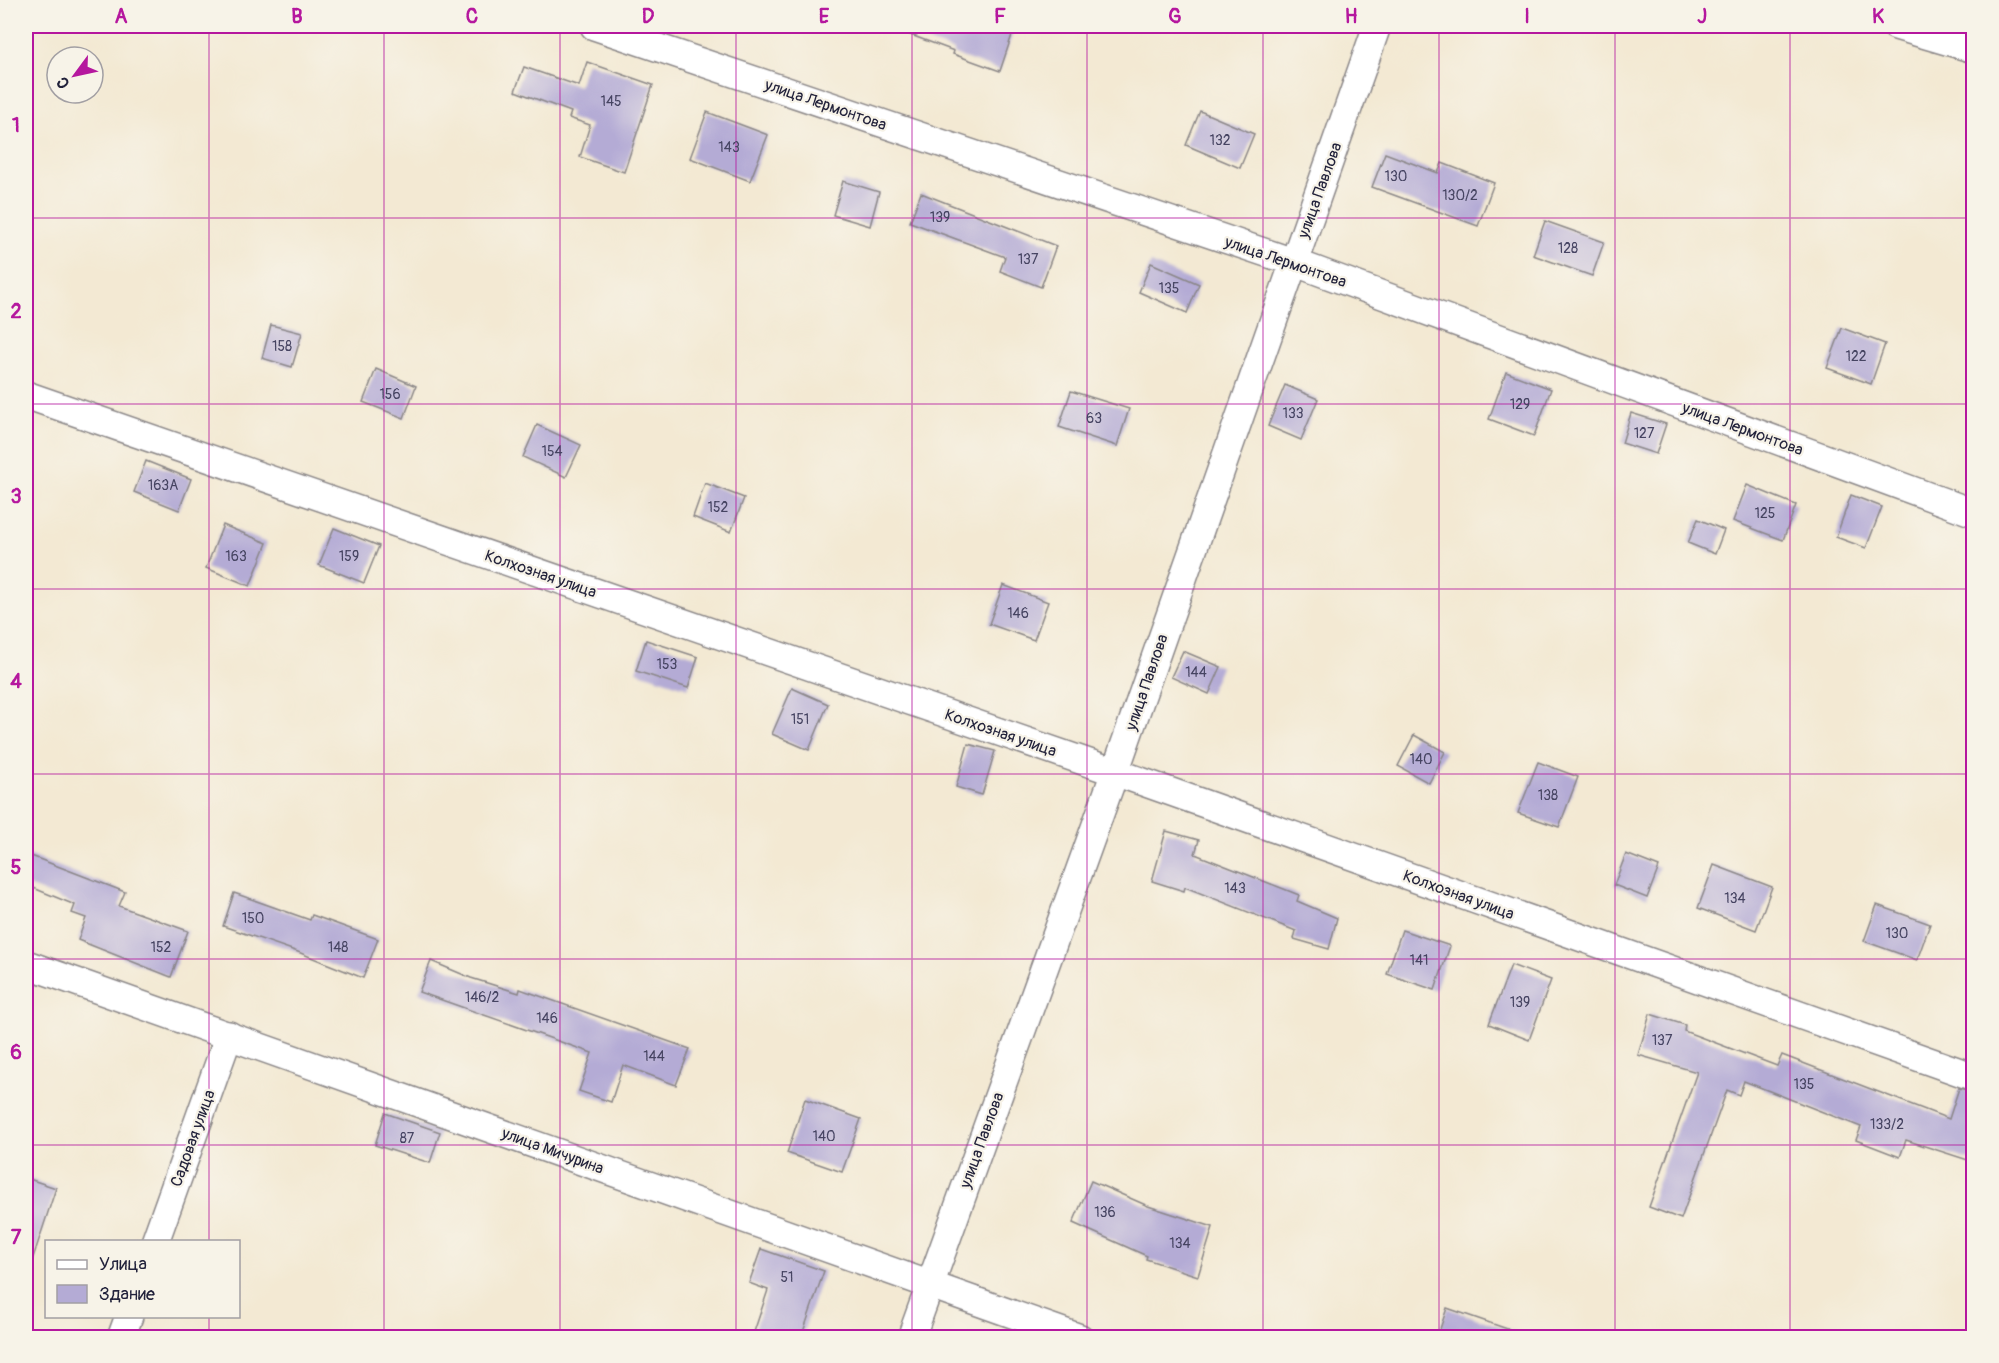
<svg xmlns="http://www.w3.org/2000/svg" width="1999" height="1363" viewBox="0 0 1999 1363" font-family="Pangolin,sans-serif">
  <rect width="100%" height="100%" fill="#f7f3e8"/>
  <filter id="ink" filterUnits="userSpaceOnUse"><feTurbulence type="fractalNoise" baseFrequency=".0167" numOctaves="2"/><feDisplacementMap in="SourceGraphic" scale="12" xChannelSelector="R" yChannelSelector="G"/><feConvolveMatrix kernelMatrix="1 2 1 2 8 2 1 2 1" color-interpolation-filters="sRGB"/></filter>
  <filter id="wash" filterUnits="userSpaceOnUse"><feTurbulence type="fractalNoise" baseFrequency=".008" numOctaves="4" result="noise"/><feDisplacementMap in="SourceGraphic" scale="24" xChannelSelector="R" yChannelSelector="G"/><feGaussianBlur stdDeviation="1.35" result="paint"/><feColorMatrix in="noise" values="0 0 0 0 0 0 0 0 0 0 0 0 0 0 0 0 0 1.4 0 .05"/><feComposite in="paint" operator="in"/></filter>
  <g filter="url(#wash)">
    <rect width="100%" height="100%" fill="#f3e9d3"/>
    <g id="blocks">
      <g fill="#b4abd5">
        <path d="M893 26H1015L1000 71 953 54 954 51 892 28Z"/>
        <path d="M587 62 653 85 624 172 580 157 590 125 569 118 571 112 515 91 524 67 579 86Z"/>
        <path d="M1200 111 1254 134 1240 168 1186 145Z"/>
        <path d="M707 112 768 135 750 181 690 158Z"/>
        <path d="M1385 153 1438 173 1442 163 1494 183 1478 226 1372 187Z"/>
        <path d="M843 181 879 192 870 226 833 215Z"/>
        <path d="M921 193 1056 246 1041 287 1000 271 1005 257 910 222Z"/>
        <path d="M1545 221 1604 242 1592 276 1533 255Z"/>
        <path d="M1151 263 1199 284 1187 313 1139 292Z"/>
        <path d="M271 325 302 333 292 367 262 358Z"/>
        <path d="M1842 328 1885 344 1871 384 1827 368Z"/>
        <path d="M376 369 416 386 404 418 363 402Z"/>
        <path d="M1506 372 1551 389 1534 436 1489 419Z"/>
        <path d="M1285 385 1318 399 1301 440 1268 426Z"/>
        <path d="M1071 391 1129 409 1117 446 1059 427Z"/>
        <path d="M1631 413 1666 424 1656 454 1622 443Z"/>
        <path d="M537 425 581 445 566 477 523 457Z"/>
        <path d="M146 461 191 479 179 510 134 492Z"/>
        <path d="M705 483 744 498 731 532 693 517Z"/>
        <path d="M1747 485 1796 505 1783 540 1733 521Z"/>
        <path d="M1851 495 1882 507 1866 548 1836 537Z"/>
        <path d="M1698 519 1724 530 1715 554 1688 543Z"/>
        <path d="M223 525 267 543 250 586 206 568Z"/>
        <path d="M334 528 379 546 364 583 319 565Z"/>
        <path d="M1003 585 1048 602 1034 640 989 624Z"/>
        <path d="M646 640 698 657 688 688 636 671Z"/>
        <path d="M1183 651 1221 667 1209 694 1171 677Z"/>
        <path d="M792 688 828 704 809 750 772 734Z"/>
        <path d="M1414 735 1445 752 1429 783 1398 766Z"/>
        <path d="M968 744 995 751 982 795 956 787Z"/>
        <path d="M1538 762 1578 777 1559 827 1518 813Z"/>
        <path d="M1166 831 1199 840 1195 854 1299 895 1297 901 1337 918 1329 949 1294 939 1296 931 1185 887 1184 891 1152 881Z"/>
        <path d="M26 854 125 892 119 906 188 931 171 977 78 940 86 918 72 913 75 905 26 885Z"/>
        <path d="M1626 854 1659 867 1647 898 1614 885Z"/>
        <path d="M1714 865 1772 887 1756 930 1698 908Z"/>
        <path d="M234 893 310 920 312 915 378 939 363 978 298 952 223 926Z"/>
        <path d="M1877 905 1930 924 1917 960 1864 941Z"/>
        <path d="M1402 930 1450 946 1435 990 1387 974Z"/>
        <path d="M431 961 471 978 519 993 520 989 690 1049 676 1085 623 1065 611 1102 579 1091 592 1053 419 992Z"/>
        <path d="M1511 965 1551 980 1529 1040 1489 1024Z"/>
        <path d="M1650 1014 1685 1025 1684 1031 1777 1066 1782 1055 1949 1119 1959 1088 1974 1092V1162L1906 1140 1900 1157 1856 1140 1861 1127 1744 1081 1739 1095 1727 1090 1681 1219 1649 1207 1697 1072 1638 1055Z"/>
        <path d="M805 1099 861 1119 842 1172 787 1153Z"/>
        <path d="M385 1113 440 1132 430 1163 375 1145Z"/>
        <path d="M26 1178 56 1188 31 1264 26 1263Z"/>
        <path d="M1091 1181 1148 1206 1213 1227 1198 1276 1146 1259 1147 1256 1073 1223Z"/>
        <path d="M761 1249 824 1271 801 1338H752L768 1290 749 1283Z"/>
        <path d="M1447 1308 1519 1333 1518 1338H1437Z"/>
      </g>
    </g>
  </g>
  <g filter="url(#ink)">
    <use href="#blocks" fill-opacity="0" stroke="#8a8687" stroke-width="1.5"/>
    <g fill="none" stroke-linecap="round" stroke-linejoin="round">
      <defs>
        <g id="minor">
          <path d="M594 26 1293 262 1974 513"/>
          <path d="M1896 26 1974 49"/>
          <path d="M26 395 1115 772 1974 1077"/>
          <path d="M26 964 1080 1338"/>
          <path d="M155 1242 229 1035"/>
          <path d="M121 1338 129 1316"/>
          <path d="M911 1338 1115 772 1377 26"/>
        </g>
      </defs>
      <use href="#minor" stroke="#8a8687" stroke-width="30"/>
      <use href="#minor" stroke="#fff" stroke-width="27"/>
    </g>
  </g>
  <path fill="none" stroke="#b5179e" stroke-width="1.5" stroke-opacity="0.55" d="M209 26V1242M384 26V1338M560 26V1338M736 26V1338M912 26V1338M1087 26V1338M1263 26V1338M1439 26V1338M1615 26V1338M1790 26V1338M26 218H1974M26 404H1974M26 589H1974M26 774H1974M26 959H1974M26 1145H1974M209 1316V1338"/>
  <g text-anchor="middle" stroke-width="4.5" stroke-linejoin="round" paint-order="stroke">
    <g font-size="14" fill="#464462">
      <text x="611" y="106">145</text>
      <text x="1220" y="145">132</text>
      <text x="729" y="152">143</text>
      <text x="1396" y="181">130</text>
      <text x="1460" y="200">130/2</text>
      <text x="940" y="222">139</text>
      <text x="1568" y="253">128</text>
      <text x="1028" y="264">137</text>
      <text x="1169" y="293">135</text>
      <text x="282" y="351">158</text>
      <text x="1856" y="361">122</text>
      <text x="390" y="399">156</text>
      <text x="1520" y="409">129</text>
      <text x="1293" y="418">133</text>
      <text x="1094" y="423">63</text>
      <text x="1644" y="438">127</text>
      <text x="552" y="456">154</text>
      <text x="163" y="490">163А</text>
      <text x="718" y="512">152</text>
      <text x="1765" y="518">125</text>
      <text x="236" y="561">163</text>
      <text x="349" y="561">159</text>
      <text x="1018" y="618">146</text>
      <text x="667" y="669">153</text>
      <text x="1196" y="677">144</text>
      <text x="800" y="724">151</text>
      <text x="1421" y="764">140</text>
      <text x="1548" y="800">138</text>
      <text x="1235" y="893">143</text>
      <text x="1735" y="903">134</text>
      <text x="253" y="923">150</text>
      <text x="1897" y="938">130</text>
      <text x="161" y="952">152</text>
      <text x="338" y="952">148</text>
      <text x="1419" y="965">141</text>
      <text x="482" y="1002">146/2</text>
      <text x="1520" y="1007">139</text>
      <text x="547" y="1023">146</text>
      <text x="1662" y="1045">137</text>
      <text x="654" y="1061">144</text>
      <text x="1804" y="1089">135</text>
      <text x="1887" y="1129">133/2</text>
      <text x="824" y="1141">140</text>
      <text x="407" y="1143">87</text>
      <text x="1105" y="1217">136</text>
      <text x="1180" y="1248">134</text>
      <text x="787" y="1282">51</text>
    </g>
    <g font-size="16" fill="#22223b" stroke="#f7f3e8">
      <text transform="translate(826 104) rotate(19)" y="6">улица Лермонтова</text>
      <text transform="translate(1319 190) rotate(-70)" y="6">улица Павлова</text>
      <text transform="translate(1286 261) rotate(19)" y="6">улица Лермонтова</text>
      <text transform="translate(1743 428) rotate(20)" y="6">улица Лермонтова</text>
      <text transform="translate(541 573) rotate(19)" y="6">Колхозная улица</text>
      <text transform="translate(1146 682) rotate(-71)" y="6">улица Павлова</text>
      <text transform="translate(1001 732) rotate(19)" y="6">Колхозная улица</text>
      <text transform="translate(1459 894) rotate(20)" y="6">Колхозная улица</text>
      <text transform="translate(192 1138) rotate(-70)" y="6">Садовая улица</text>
      <text transform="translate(981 1140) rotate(-70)" y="6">улица Павлова</text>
      <text transform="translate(553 1150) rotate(20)" y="6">улица Мичурина</text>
    </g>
  </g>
  <rect width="1999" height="1363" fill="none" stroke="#f7f3e8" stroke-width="66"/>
  <rect x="45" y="1240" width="195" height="78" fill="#f7f3e8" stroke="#a29fa3" stroke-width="1.5"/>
  <rect x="57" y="1260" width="30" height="9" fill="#ffffff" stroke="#a29fa3" stroke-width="1.5"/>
  <text x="99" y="1270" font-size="18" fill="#22223b">Улица</text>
  <rect x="57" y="1285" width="30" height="18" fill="#b4abd5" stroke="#a29fa3" stroke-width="1.5"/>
  <text x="99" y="1300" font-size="18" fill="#22223b">Здание</text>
  <g transform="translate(75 75) rotate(237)"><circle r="28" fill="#f7f3e8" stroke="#a29fa3" stroke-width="1.5"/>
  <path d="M0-4.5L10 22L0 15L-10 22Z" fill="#b5179e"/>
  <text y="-9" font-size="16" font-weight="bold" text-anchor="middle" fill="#22223b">С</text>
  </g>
  <rect x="33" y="33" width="1933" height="1297" fill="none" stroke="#b5179e" stroke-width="2"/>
  <g font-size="20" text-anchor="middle" font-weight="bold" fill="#b5179e">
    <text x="121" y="23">A</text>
    <text x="297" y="23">B</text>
    <text x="472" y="23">C</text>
    <text x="648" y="23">D</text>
    <text x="824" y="23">E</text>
    <text x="1000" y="23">F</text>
    <text x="1175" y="23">G</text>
    <text x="1351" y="23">H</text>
    <text x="1527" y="23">I</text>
    <text x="1702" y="23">J</text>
    <text x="1878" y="23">K</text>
    <text x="16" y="132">1</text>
    <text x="16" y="318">2</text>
    <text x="16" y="503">3</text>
    <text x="16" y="688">4</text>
    <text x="16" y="874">5</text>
    <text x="16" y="1059">6</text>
    <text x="16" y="1244">7</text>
  </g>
</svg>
